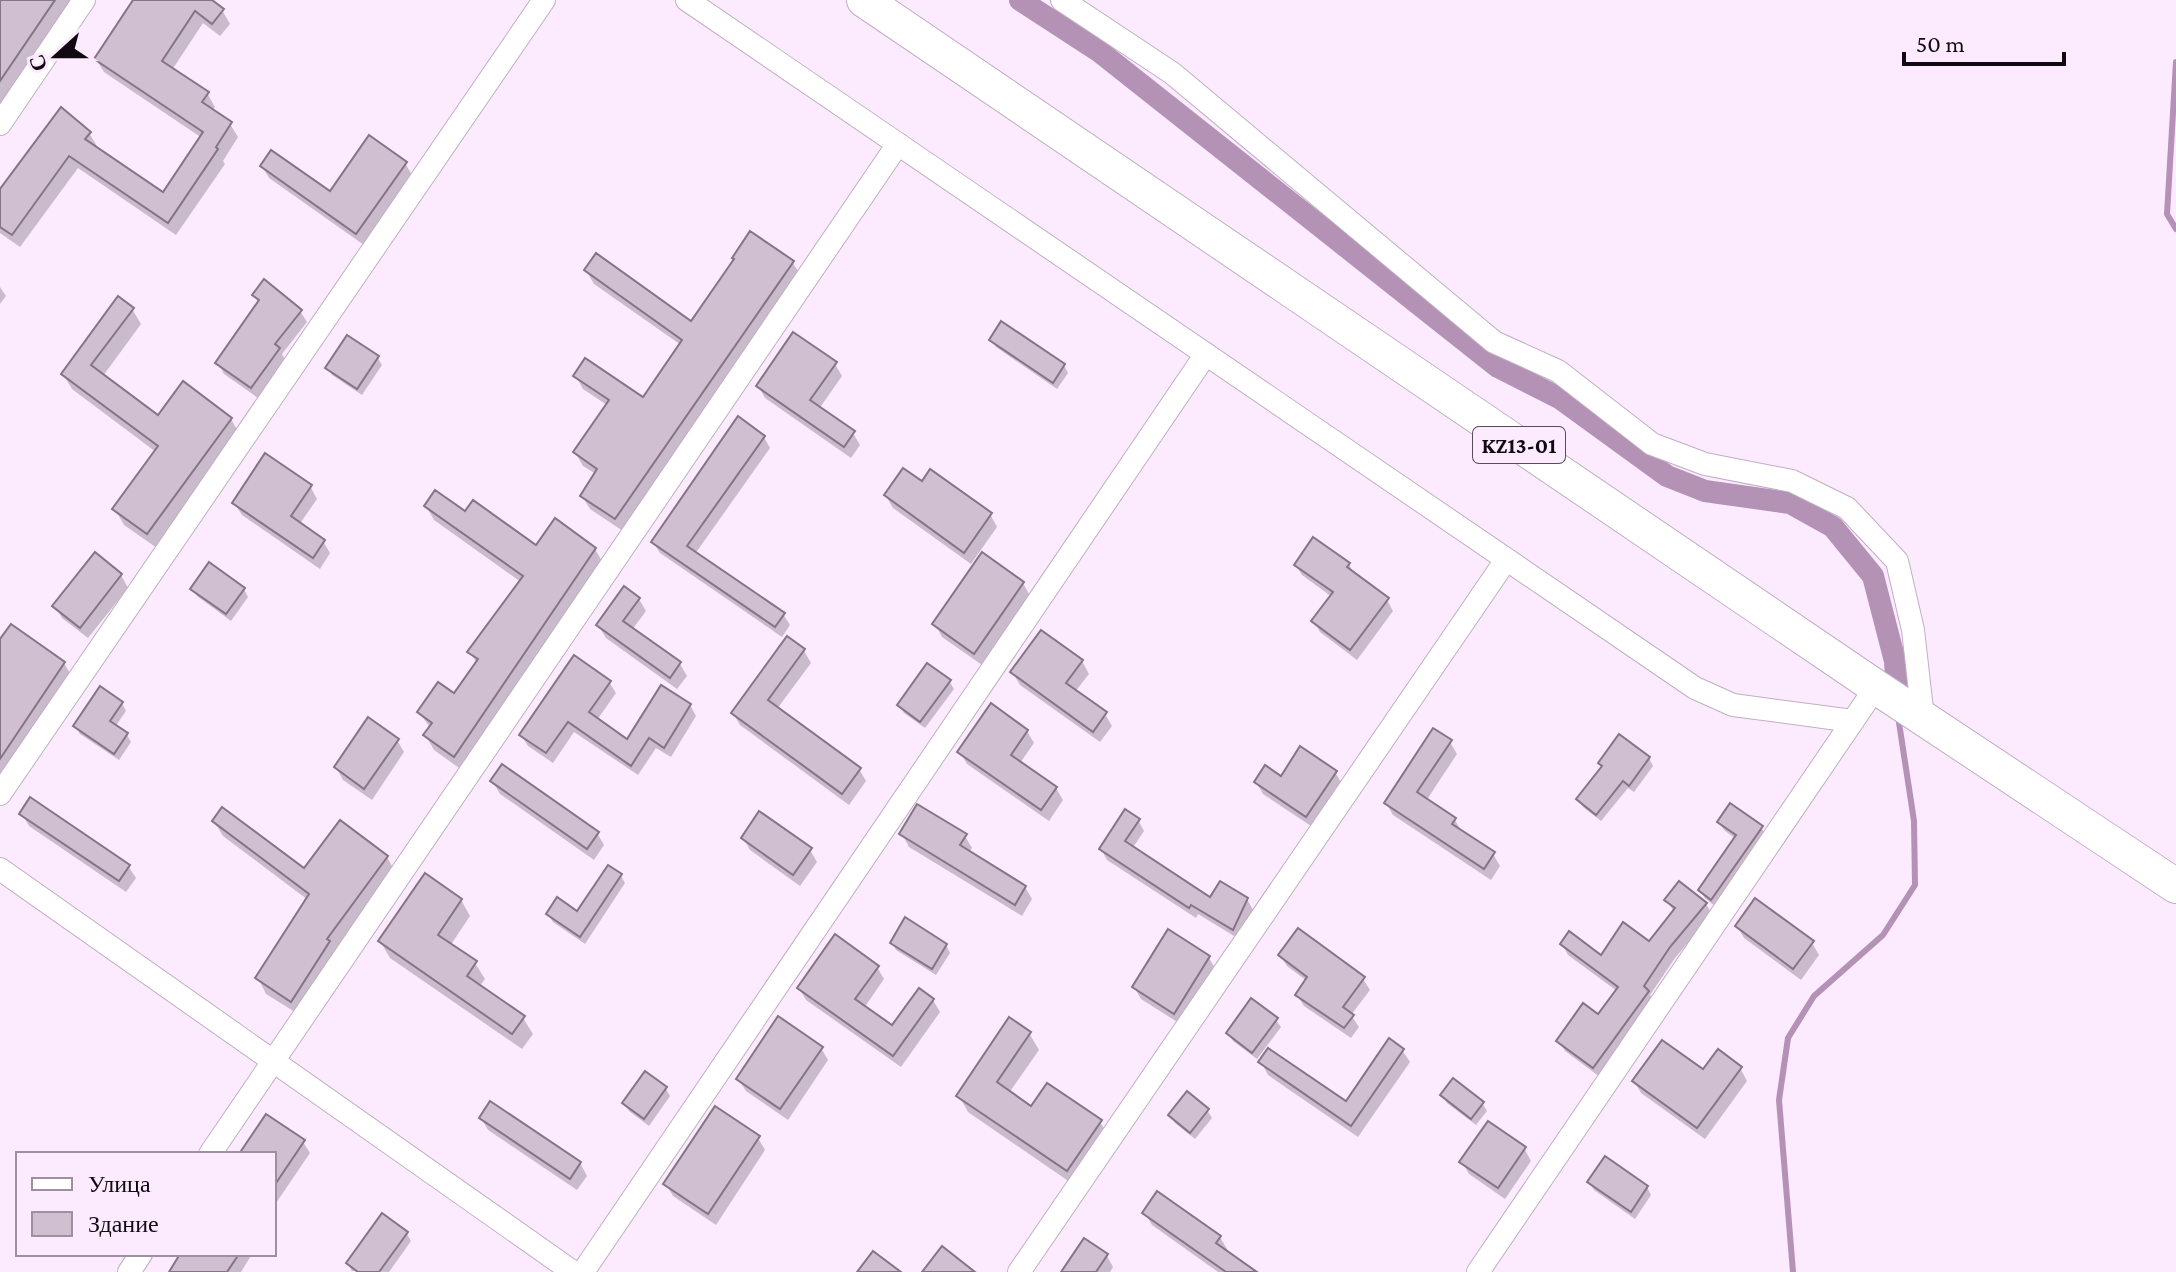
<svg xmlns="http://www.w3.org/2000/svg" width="2176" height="1272" viewBox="0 0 2176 1272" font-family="'Crimson Pro',serif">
  <rect width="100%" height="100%" fill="#fceafe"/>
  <g fill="#0003">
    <path d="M0 0H72L0 106Z"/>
    <path d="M136 0H212L222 10 230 24 220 36 203 23 172 70 207 93 215 107 212 111 230 124 238 137 223 161 225 164 176 235 78 168 20 247 0 233V193L89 133 97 146 96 148 164 194 202 138 104 72 96 59Z"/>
    <path d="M405 163 412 175 364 245 269 178 262 166 330 194Z"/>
    <path d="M751 234 793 263 801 276 623 531 590 509 582 496 596 474 583 466 575 452 607 405 583 389 576 376 644 400 681 345 594 284 586 270 692 323Z"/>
    <path d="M0 287 6 296 0 304Z"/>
    <path d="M254 295 300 311 307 322 282 354 285 360 258 398 224 374 218 363 259 304Z"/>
    <path d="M132 309 141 324 103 376 159 418 231 419 240 435 157 548 124 525 115 509 156 452 72 389 63 374Z"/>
    <path d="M991 340 1064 365 1068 373 1057 389 996 347Z"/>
    <path d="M377 357 382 365 362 395 332 375 328 368Z"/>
    <path d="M835 364 842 376 819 409 853 433 860 445 851 458 765 398 758 386Z"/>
    <path d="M764 437 770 448 695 554 783 614 790 625 782 637 660 553 653 542Z"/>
    <path d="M923 484 990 514 997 527 971 564 893 508 886 496Z"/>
    <path d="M310 486 317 499 299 525 323 541 330 553 320 569 242 515 234 503Z"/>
    <path d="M426 506 466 513 537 548 595 549 603 563 462 770 434 750 426 736 431 729 419 712 454 696 477 664 470 652 521 582 434 520Z"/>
    <path d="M95 555 121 575 128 588 88 638 62 618 55 606Z"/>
    <path d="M1349 564 1355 576 1387 600 1393 611 1357 660 1320 632 1314 621 1332 597 1302 575 1296 565Z"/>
    <path d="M1023 583 1030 596 982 665 942 637 935 624Z"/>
    <path d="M193 589H244L248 597 231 621 197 596Z"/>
    <path d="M639 599 646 611 632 630 680 664 687 676 677 689 606 638 598 625Z"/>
    <path d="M0 643 64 663 71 675 0 779Z"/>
    <path d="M804 651 811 663 777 709 859 769 866 781 849 805 740 725 733 713Z"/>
    <path d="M1082 661 1089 674 1075 692 1105 714 1112 726 1100 742 1020 685 1013 673Z"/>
    <path d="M949 681 954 689 925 728 904 713 899 705Z"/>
    <path d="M609 682 616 693 597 720 628 742 690 705 696 716 671 757 656 748 638 775 574 732 553 763 528 746 521 735Z"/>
    <path d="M122 703 126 711 115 727 127 735 131 742 119 760 80 734 75 726Z"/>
    <path d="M1027 731 1034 743 1020 763 1056 788 1063 800 1049 821 967 764 960 752Z"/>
    <path d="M397 740 404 752 372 800 343 780 336 767Z"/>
    <path d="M1450 742 1457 754 1426 801 1455 820 1463 834 1493 854 1500 866 1491 880 1393 815 1386 803Z"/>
    <path d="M1649 758 1653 766 1634 792 1628 788 1601 821 1583 807 1578 799 1603 768 1600 763Z"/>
    <path d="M1335 772 1342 784 1314 828 1263 794 1256 782Z"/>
    <path d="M493 782 597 833 604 845 594 860 500 794Z"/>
    <path d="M22 814 128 866 136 878 126 892 29 826Z"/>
    <path d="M1138 820 1144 831 1132 849 1211 900 1247 899 1253 910 1239 939 1198 914 1196 918 1107 860 1101 849Z"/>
    <path d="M214 821 304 871 387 857 395 872 300 1015 266 994 258 978 308 900 223 836Z"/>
    <path d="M1719 822 1761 828 1766 835 1716 907 1705 898 1700 891 1736 839 1724 830Z"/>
    <path d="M902 834 965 836 972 848 969 853 1025 887 1032 899 1022 916 909 847Z"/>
    <path d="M743 838 810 850 817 862 800 886 750 850Z"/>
    <path d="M609 867 621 876 625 883 585 944 553 922 548 914H578Z"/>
    <path d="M461 900 470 916 450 946 475 963 485 979 479 987 523 1018 533 1034 522 1049 390 958 380 941Z"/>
    <path d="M1667 900 1706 904 1712 914 1675 958 1650 995 1654 1002 1600 1077 1565 1051 1559 1041 1599 1017 1617 991 1568 955 1562 944 1601 957 1650 943 1674 912Z"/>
    <path d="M1737 926 1812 943 1819 955 1801 980 1744 938Z"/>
    <path d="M1169 932 1209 958 1216 970 1182 1025 1141 999 1134 987Z"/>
    <path d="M892 943 946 945 950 953 936 975 896 950Z"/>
    <path d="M1280 955 1363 979 1370 990 1351 1015 1359 1027 1351 1038 1304 1006 1297 995 1307 981 1287 966Z"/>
    <path d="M877 967 884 979 864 1008 893 1028 933 1000 940 1012 901 1067 806 1000 799 988Z"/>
    <path d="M1276 1020 1281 1027 1257 1059 1233 1041 1228 1033Z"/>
    <path d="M1029 1033 1039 1050 1009 1093 1032 1109 1100 1122 1110 1138 1077 1187 968 1112 959 1096Z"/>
    <path d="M821 1048 828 1060 788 1120 746 1091 738 1079Z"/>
    <path d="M1402 1050 1410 1062 1358 1137 1268 1075 1261 1062 1346 1104Z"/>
    <path d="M1740 1068 1747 1081 1705 1139 1641 1093 1634 1081Z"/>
    <path d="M666 1089 670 1096 649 1126 629 1111 624 1103Z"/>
    <path d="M1443 1095 1482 1103 1487 1111 1476 1125 1447 1103Z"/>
    <path d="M1207 1110 1212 1118 1195 1139 1175 1123 1170 1115Z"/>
    <path d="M481 1118 580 1163 587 1176 577 1190 488 1130Z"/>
    <path d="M758 1138 765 1150 716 1225 673 1196 666 1184Z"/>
    <path d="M303 1142 310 1153 274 1206V1154H241Z"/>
    <path d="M1524 1148 1531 1161 1505 1199 1469 1174 1462 1162Z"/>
    <path d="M1589 1182 1647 1187 1651 1195 1635 1219 1594 1190Z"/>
    <path d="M1145 1213 1220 1237 1227 1249 1225 1252 1252 1272H1218L1152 1225Z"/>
    <path d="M407 1234 411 1241 389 1272 352 1271 348 1264Z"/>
    <path d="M183 1254H252L241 1272H172Z"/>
    <path d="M1107 1256 1113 1267 1110 1272H1063Z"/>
  </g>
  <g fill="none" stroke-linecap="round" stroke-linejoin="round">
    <g stroke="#b392b6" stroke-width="6">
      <path d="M2176 62 2167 214 2176 229"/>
      <path d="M1793 1272 1779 1100 1788 1038 1814 996 1883 935 1915 885 1914 821 1898 716"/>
    </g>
    <path stroke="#b392b6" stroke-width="22" d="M1020 0 1100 52 1498 367 1561 399 1667 476 1705 491 1790 503 1833 527 1873 576 1895 661 1897 697"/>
  </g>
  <g fill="#d0bfd1" stroke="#847485" stroke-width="2">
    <path d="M0 0H55L0 81Z"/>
    <path d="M133 0H212L224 9 212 24 195 11 162 61 209 92 202 102 232 122 216 147 218 149 168 223 69 156 12 235 0 227V189L61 107 91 132 85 139 163 192 203 132 94 59Z"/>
    <path d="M369 135 407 162 356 234 260 166 271 150 330 191Z"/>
    <path d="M750 231 794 261 615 519 580 496 597 469 573 452 609 400 573 376 585 358 643 397 682 340 584 270 596 253 691 321 734 259 732 258Z"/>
    <path d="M264 279 302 310 275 344 280 348 251 388 215 363 259 300 252 295Z"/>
    <path d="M118 296 134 308 91 365 158 415 183 381 232 418 147 534 112 509 158 446 61 374Z"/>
    <path d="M1001 321 1065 364 1053 383 989 340Z"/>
    <path d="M793 332 837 362 810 400 855 431 844 447 756 386Z"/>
    <path d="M347 335 379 356 357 389 325 368Z"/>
    <path d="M738 416 765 436 687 546 785 613 775 627 651 542Z"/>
    <path d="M265 453 312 485 291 516 325 540 313 558 232 503Z"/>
    <path d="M903 468 922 481 930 469 992 513 964 553 884 495Z"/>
    <path d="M435 490 465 511 473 500 536 545 555 518 596 548 454 757 423 735 432 723 417 712 438 682 454 693 478 659 467 652 523 576 424 506Z"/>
    <path d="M1313 537 1350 563 1347 567 1389 598 1350 650 1311 621 1333 592 1294 565Z"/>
    <path d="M95 552 122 574 80 628 52 606Z"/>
    <path d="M982 552 1024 582 974 654 932 624Z"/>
    <path d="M209 562 245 588 226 614 190 589Z"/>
    <path d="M624 586 640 598 623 621 681 662 670 678 596 625Z"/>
    <path d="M11 624 65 662 0 759V639Z"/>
    <path d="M1041 630 1083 660 1066 683 1107 712 1093 732 1010 672Z"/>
    <path d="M787 636 805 649 768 700 861 768 842 794 731 713Z"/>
    <path d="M574 655 611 681 589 712 627 739 661 685 691 704 664 748 649 738 631 766 568 722 546 753 519 735Z"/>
    <path d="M927 663 951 680 920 722 897 705Z"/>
    <path d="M100 686 123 702 110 721 128 733 114 754 73 726Z"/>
    <path d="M991 703 1028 730 1011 755 1057 787 1041 810 957 752Z"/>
    <path d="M368 717 399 739 364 789 334 767Z"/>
    <path d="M1433 728 1452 740 1417 792 1456 818 1452 824 1495 852 1484 869 1384 803Z"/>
    <path d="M1619 734 1650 757 1629 786 1623 781 1596 815 1576 799 1602 766 1598 763Z"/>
    <path d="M1300 746 1337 771 1306 817 1254 782 1265 765 1281 776Z"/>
    <path d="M502 764 599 832 587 849 490 781Z"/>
    <path d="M30 797 130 865 119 881 19 814Z"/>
    <path d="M1730 803 1763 826 1711 900 1698 890 1736 835 1717 822Z"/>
    <path d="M917 804 967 834 960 845 1026 886 1015 905 899 834Z"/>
    <path d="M222 807 304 868 340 820 388 856 327 939 330 941 291 1002 255 978 309 894 212 821Z"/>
    <path d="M1125 809 1140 819 1125 841 1210 897 1220 881 1248 898 1233 930 1191 905 1189 908 1099 849Z"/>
    <path d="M759 811 812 848 793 875 741 838Z"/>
    <path d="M608 865 622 874 580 937 546 914 557 897 577 911Z"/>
    <path d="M425 873 462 899 438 935 477 961 467 976 525 1016 512 1034 378 941Z"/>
    <path d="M1679 881 1707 903 1670 947 1644 986 1649 991 1593 1068 1556 1041 1583 1003 1598 1014 1618 987 1560 944 1569 931 1601 955 1623 922 1649 941 1675 908 1664 900Z"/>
    <path d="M1755 898 1814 941 1793 969 1735 926Z"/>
    <path d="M905 917 947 944 932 969 890 943Z"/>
    <path d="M1298 928 1365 977 1343 1007 1354 1015 1344 1028 1295 995 1307 977 1278 955Z"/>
    <path d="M1168 929 1210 956 1174 1014 1132 987Z"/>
    <path d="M835 934 879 966 855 999 892 1025 919 988 934 999 893 1056 797 988Z"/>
    <path d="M1251 998 1278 1018 1252 1053 1226 1033Z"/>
    <path d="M778 1016 823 1047 780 1109 736 1079Z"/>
    <path d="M1009 1017 1031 1032 997 1082 1031 1106 1047 1083 1102 1120 1067 1171 956 1096Z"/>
    <path d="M1389 1038 1404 1049 1351 1126 1258 1062 1268 1048 1346 1101Z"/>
    <path d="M1662 1040 1703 1069 1718 1049 1742 1067 1697 1128 1632 1081Z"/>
    <path d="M645 1071 667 1087 644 1119 622 1103Z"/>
    <path d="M1453 1078 1484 1102 1471 1119 1440 1095Z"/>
    <path d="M1187 1091 1209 1109 1190 1133 1168 1115Z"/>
    <path d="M490 1101 581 1162 570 1179 479 1118Z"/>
    <path d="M715 1106 760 1136 708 1214 663 1184Z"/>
    <path d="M266 1114 305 1140 274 1186V1154H239Z"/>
    <path d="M1488 1121 1526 1147 1498 1188 1459 1162Z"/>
    <path d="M1605 1156 1648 1186 1631 1212 1587 1182Z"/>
    <path d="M1157 1191 1221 1236 1216 1243 1257 1272H1226L1142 1213Z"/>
    <path d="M382 1213 408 1232 379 1272H358L346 1263Z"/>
    <path d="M1084 1238 1108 1254 1096 1272H1061Z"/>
    <path d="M942 1246 975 1272H922Z"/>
    <path d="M873 1251 901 1272H857Z"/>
    <path d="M180 1254H239L227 1272H169Z"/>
  </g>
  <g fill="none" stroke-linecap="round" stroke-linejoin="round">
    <defs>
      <g id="minor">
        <path d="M687 0 1695 688 1733 705 1853 721"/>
        <path d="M1062 0 1172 73 1494 342 1558 371 1652 444 1705 464 1792 481 1847 508 1897 561 1913 630 1923 718"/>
        <path d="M0 124 84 0"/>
        <path d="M0 794 544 0"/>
        <path d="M0 869 573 1272"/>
        <path d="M210 1154 898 144"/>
        <path d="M129 1272 141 1254"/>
        <path d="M583 1272 1206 354"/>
        <path d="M1019 1272 1506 560"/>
        <path d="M1478 1272 1876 687"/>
      </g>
      <path id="highway" d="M864 0 1876 687 2176 886"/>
    </defs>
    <use href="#minor" stroke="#c0afc1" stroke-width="24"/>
    <use href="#highway" stroke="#c0afc1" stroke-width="36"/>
    <use href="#minor" stroke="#fff" stroke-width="22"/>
    <use href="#highway" stroke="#fff" stroke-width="34"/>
  </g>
  <g text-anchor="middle" stroke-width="6" stroke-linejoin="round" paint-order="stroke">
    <rect fill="#fceafe" stroke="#574d57" stroke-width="2" x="1473" y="427" width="92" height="36" rx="6"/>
    <g font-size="22" font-weight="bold" fill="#100a10">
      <text x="1519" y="453">KZ13-01</text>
    </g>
  </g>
  <rect x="16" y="1152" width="260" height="104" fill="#fceafe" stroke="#9e909f" stroke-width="2"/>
  <rect x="32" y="1178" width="40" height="12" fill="#ffffff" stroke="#9e909f" stroke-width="2"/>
  <text x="88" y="1192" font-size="24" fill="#100a10">Улица</text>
  <rect x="32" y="1212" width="40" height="24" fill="#d0bfd1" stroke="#9e909f" stroke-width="2"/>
  <text x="88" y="1232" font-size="24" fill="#100a10">Здание</text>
  <g transform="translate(56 56) rotate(249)" stroke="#fceafe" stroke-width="6" paint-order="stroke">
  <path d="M0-6L14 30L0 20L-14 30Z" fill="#100a10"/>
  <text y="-12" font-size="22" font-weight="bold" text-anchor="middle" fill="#100a10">С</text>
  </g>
  <path d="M1904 52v12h160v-12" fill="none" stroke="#100a10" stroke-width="4"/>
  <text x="1916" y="52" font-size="24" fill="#100a10" stroke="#fceafe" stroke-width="6" paint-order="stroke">50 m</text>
</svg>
